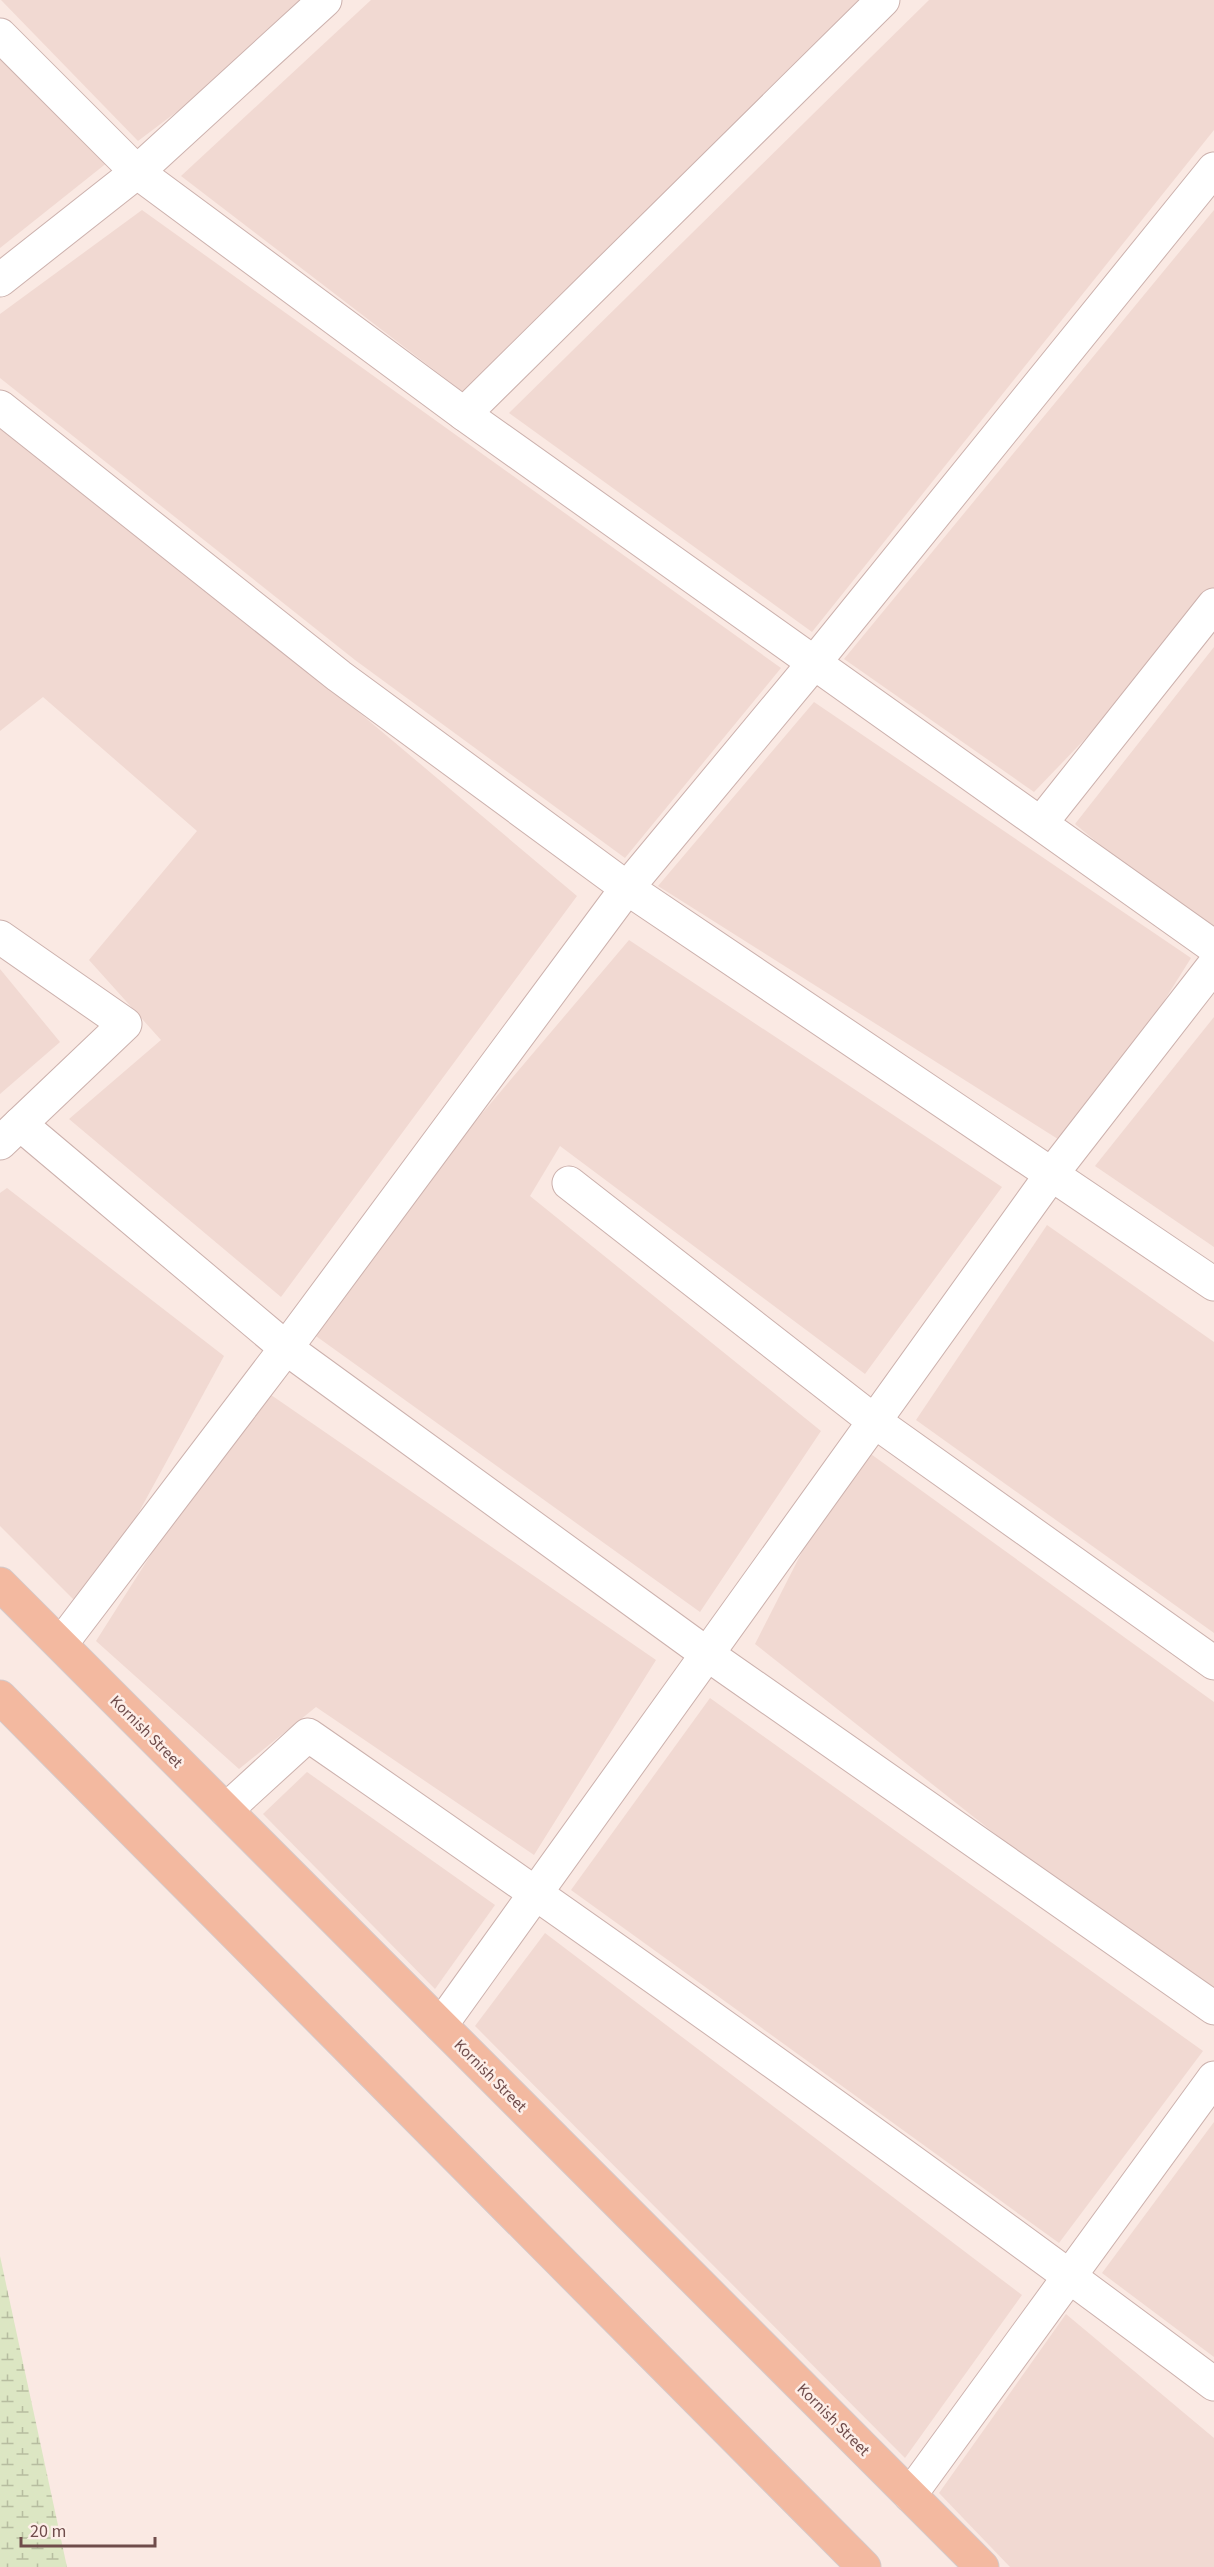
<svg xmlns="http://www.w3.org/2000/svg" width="1214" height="2567" viewBox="0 0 1214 2567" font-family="'Source Sans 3',sans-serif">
  <defs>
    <pattern id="wetland-marsh" width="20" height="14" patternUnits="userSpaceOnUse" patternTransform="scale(1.5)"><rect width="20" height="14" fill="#dce6c3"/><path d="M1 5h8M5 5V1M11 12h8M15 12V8" fill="none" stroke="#b7bda0"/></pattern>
  </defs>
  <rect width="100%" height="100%" fill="#fae9e3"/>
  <g fill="#f1d9d2">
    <path d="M1 0H325L138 141Z"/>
    <path d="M371 0H884L476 402 181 176Z"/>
    <path d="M929 0H1214V130L812 632 509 413Z"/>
    <path d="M0 49 118 154 0 248Z"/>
    <path d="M142 210 781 668 625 858 355 660 0 378V314Z"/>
    <path d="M1214 210V605L1034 792 844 659Z"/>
    <path d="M0 410 577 896 281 1297 69 1119 161 1040 89 960 197 831 43 697 0 731Z"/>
    <path d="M1214 647V939L1075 824Z"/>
    <path d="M814 702 1191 958 1072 1148 658 886Z"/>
    <path d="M629 940 1002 1187 865 1374 560 1146 530 1196 821 1431 700 1612 302 1326Z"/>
    <path d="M0 969 60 1042 0 1094Z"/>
    <path d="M1214 1017V1247L1095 1166Z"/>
    <path d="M7 1188 224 1356 85 1611 0 1526V1193Z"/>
    <path d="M1047 1225 1214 1342V1633L916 1420Z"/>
    <path d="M258 1386 656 1660 534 1855 316 1707 239 1769 96 1641Z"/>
    <path d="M857 1444 1214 1702V2007L755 1644Z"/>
    <path d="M710 1698 1203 2051 1059 2243 571 1890Z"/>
    <path d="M307 1772 495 1905 435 1989 263 1814Z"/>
    <path d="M545 1933 1022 2295 905 2458 475 2026Z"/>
    <path d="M1214 2122V2357L1102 2273Z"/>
    <path d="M1066 2314 1214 2438V2567H1010L939 2493Z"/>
  </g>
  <path fill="url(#wetland-marsh)" d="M0 2256 67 2567H0Z"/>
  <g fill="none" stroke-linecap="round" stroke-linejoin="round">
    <defs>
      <g id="minor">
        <path d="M0 35 137 172 464 414 1214 947"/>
        <path d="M0 280 137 172 325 0"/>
        <path d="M0 407 339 676 627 888 1214 1284"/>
        <path d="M464 414 883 0"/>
        <path d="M1041 823 1214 605"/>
        <path d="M0 937 125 1024 0 1143"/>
        <path d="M20 1124 286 1348 707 1654 1214 2008"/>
        <path d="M569 1183 874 1421 1214 1663"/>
        <path d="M61 1644 286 1348 627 888 814 663 1214 169"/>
        <path d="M226 1810 308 1735C613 1946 917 2161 1214 2384"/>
        <path d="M441 2025 1051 1175 1214 965"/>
        <path d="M910 2495 1214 2078"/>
      </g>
      <g id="primary">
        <path d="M0 1584 982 2567"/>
        <path d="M0 1697 864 2567"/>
      </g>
    </defs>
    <use href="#minor" stroke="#ccb1ad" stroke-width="35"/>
    <use href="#primary" stroke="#d4c9c9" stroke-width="35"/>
    <use href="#minor" stroke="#fff" stroke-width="33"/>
    <use href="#primary" stroke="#f3b9a0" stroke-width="33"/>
  </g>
  <g text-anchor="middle" stroke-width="5" stroke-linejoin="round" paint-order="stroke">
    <g font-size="16" fill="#6f4c4b" stroke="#fdeee8">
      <text transform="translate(147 1731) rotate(45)" y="6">Kornish Street</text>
      <text transform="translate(491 2075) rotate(45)" y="6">Kornish Street</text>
      <text transform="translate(834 2419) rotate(45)" y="6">Kornish Street</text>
    </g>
  </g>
  <path d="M21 2537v9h134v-9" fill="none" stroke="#6f4c4b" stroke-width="3"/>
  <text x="30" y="2537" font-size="18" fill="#6f4c4b" stroke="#fdeee8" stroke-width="4.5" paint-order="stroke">20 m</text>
</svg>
